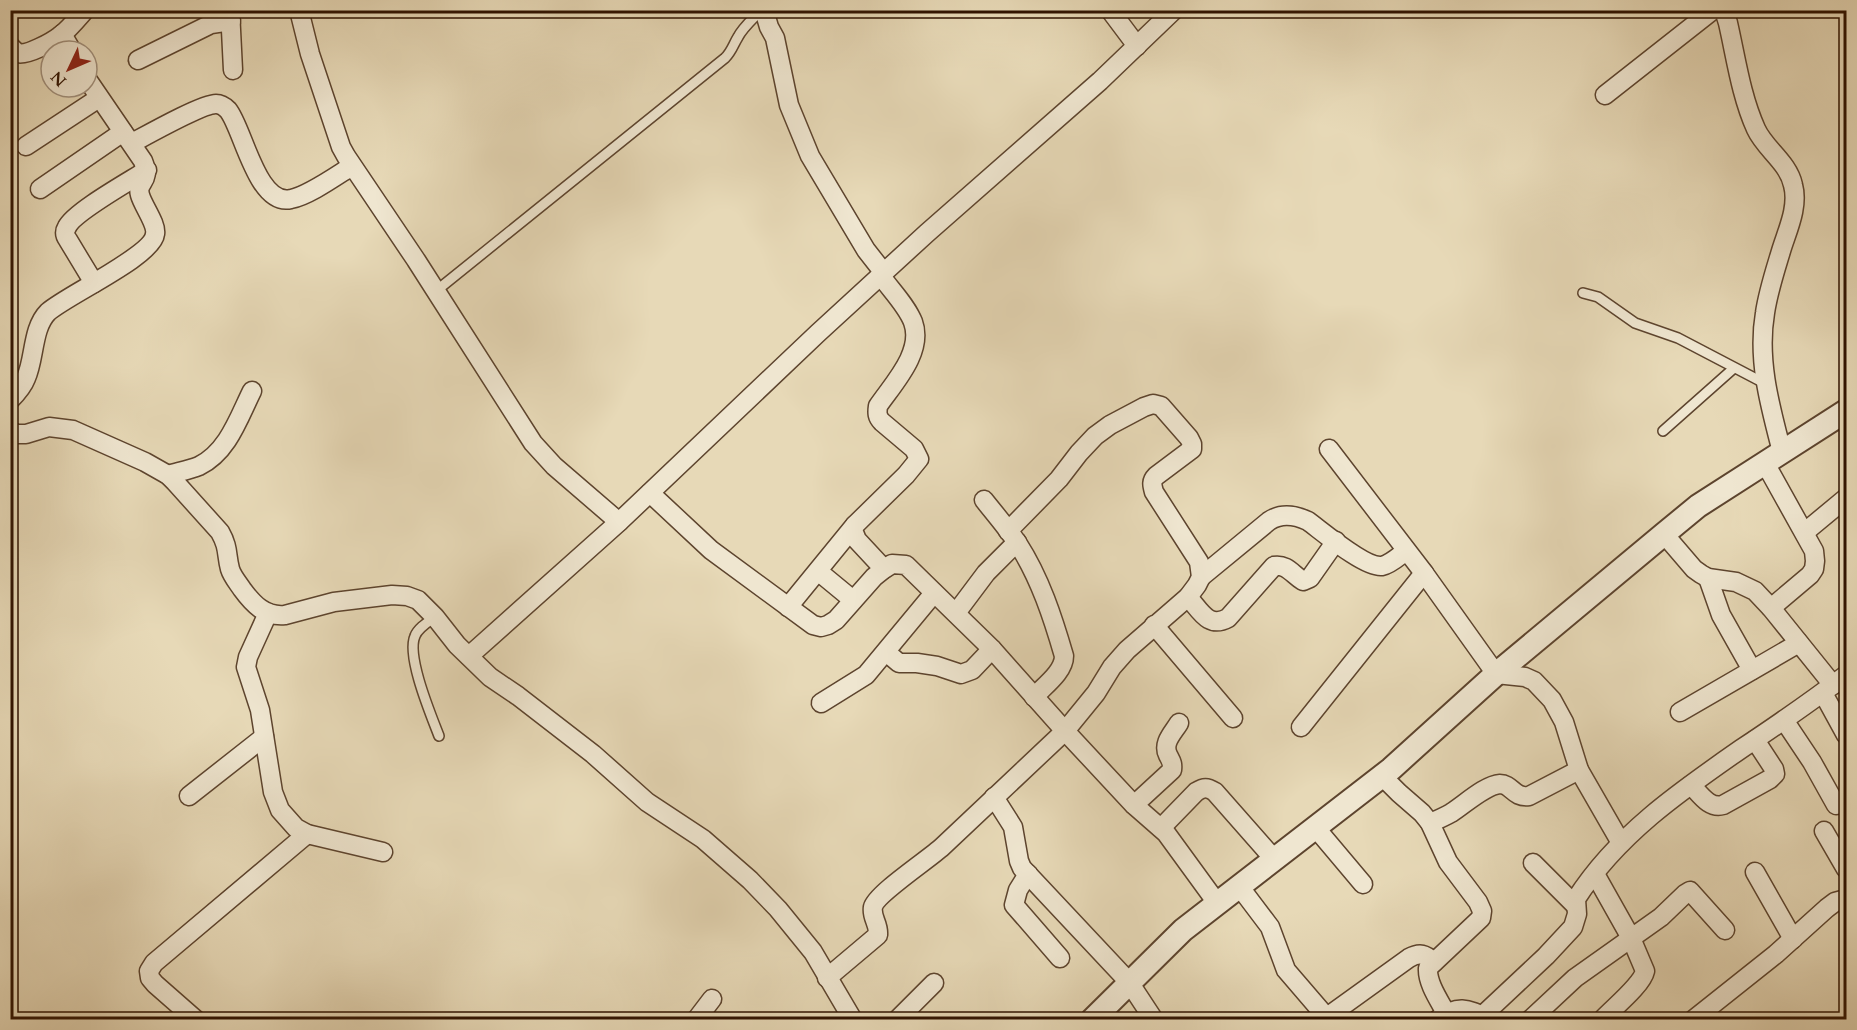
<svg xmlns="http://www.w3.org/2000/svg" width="1857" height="1030" viewBox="0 0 1857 1030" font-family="Cardo,serif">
  <rect width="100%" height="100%" fill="#e7d9b7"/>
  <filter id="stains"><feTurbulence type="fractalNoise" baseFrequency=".00333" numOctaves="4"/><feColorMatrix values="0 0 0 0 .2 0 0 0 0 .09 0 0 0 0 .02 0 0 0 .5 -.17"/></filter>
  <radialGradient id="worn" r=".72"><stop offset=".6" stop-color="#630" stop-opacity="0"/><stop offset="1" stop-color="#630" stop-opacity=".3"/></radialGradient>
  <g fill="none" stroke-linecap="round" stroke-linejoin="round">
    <defs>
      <g id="service">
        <path d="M436 291 725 58C732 51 733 45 738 37 743 27 754 18 761 10"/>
        <path d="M1583 293 1598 297 1635 323 1678 338 1766 384"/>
        <path d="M1663 431 1734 368"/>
        <path d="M435 617C428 622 418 628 415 636 406 656 431 715 439 736"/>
      </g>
      <g id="minor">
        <path d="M230 10 233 70"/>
        <path d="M299 10 310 54 341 147 346 156 416 260 533 443 554 466 619 522"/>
        <path d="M764 10 769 27 775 38 789 105 810 156 866 250 884 273"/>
        <path d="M1110 10 1137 46"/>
        <path d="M1724 10 1728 23C1736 58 1741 96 1756 129 1765 149 1788 162 1793 185 1799 207 1787 231 1781 251 1775 271 1768 292 1765 313 1757 360 1770 406 1782 452"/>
        <path d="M62 34 72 51"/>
        <path d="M10 46 17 53C27 56 52 42 61 35 69 29 78 18 85 10"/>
        <path d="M138 60 211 24 231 21"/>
        <path d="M1605 95 1713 10"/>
        <path d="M132 143C147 135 202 104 216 104 220 104 225 107 228 110 243 128 257 207 291 199 308 196 336 176 352 166"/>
        <path d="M26 146 99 98"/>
        <path d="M40 189 123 132"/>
        <path d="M881 276C891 290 907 306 913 322 924 352 893 384 878 406 877 413 877 417 882 422L914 449 919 459 906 475 855 525 853 530 857 540 884 569"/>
        <path d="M94 283 68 240C65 236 64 232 67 227 74 212 130 181 147 170"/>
        <path d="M10 400C17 393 23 386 26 378 35 358 32 328 48 312 67 295 153 256 155 234 157 224 143 206 140 195 136 181 152 183 143 161L87 79"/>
        <path d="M10 431 17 434H26L49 427 73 430 145 462 168 475 175 482 220 532C229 548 226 554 230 569 232 576 238 583 242 589 253 604 265 617 285 615L334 602 392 595 407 596 418 600 435 617 457 645 490 677 518 696 593 754 647 802 703 839 750 880 778 909 813 952 853 1020"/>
        <path d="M1329 449 1424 573 1496 674 1525 677 1534 681 1552 700 1564 722 1579 770 1621 843"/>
        <path d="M1765 463 1814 551 1815 561 1814 569 1810 575 1771 608"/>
        <path d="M168 475C178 472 189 470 199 466 228 452 239 417 252 391"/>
        <path d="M650 493 711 550 813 625 821 627 828 625 836 620 874 577 884 569 892 564 906 565 992 649 1065 731 1134 805 1166 833 1217 903"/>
        <path d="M984 500C995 514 1008 529 1018 544 1040 578 1053 618 1064 656 1064 672 1044 686 1034 697"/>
        <path d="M1805 532 1846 498"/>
        <path d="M1664 534 1694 569 1701 574 1708 578 1736 582 1755 591 1771 608 1833 685"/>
        <path d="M819 572 853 600"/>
        <path d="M1201 577 1269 521C1281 513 1295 515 1308 521 1323 532 1365 568 1382 566 1391 564 1399 556 1406 551"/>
        <path d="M1708 578 1721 615 1752 670"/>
        <path d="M1188 597C1200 610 1208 629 1228 618L1274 566C1287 564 1292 574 1303 581L1310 578 1336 541"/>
        <path d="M788 607 855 525"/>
        <path d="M268 613 248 657 246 667 260 710 273 792 280 810 296 828 307 834 383 852"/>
        <path d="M956 613 986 573 1017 542"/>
        <path d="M1154 625 1233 718"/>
        <path d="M886 652 899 663H917L937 666 961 674 972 670 992 649"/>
        <path d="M469 656 619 522 818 333 927 233 1100 81 1174 10"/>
        <path d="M1823 693 1846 735"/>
        <path d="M821 703 866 675 934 593"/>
        <path d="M1680 712 1799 643"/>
        <path d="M1784 720 1812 762 1836 805"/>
        <path d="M1301 727 1424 573"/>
        <path d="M1382 776 1399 793 1422 813 1430 823 1448 862 1478 902 1482 911 1481 918 1428 968C1427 983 1439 1000 1446 1013"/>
        <path d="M1691 785C1700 794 1709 809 1723 805L1770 779 1775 774 1774 769 1755 740"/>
        <path d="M189 796 264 737"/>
        <path d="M994 797 1013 827 1019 861 1022 868 1129 982 1154 1020"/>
        <path d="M1134 805 1172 770C1173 763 1171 761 1168 755 1162 743 1173 733 1179 723"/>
        <path d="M1430 823C1437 820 1444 817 1451 813 1464 805 1485 785 1500 784 1512 784 1513 798 1529 796L1579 770"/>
        <path d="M1315 827 1363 884"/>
        <path d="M1161 828 1196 792C1204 787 1207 787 1215 792L1274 859"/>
        <path d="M1824 831 1846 869"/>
        <path d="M1533 863 1575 905"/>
        <path d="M1755 872 1793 939"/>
        <path d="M1028 874 1018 890 1014 905 1060 958"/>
        <path d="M1595 874 1631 938 1645 971C1642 985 1613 1008 1602 1020"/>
        <path d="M1239 886 1270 927 1286 970 1329 1020"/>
        <path d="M827 978 878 935C879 923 871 918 873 907 876 894 929 859 942 847L1065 731 1096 693 1112 667 1127 650 1188 597 1197 585 1201 577 1199 562 1154 492C1152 485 1151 481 1156 476L1192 449V444L1189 438 1161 406 1153 404 1144 407 1110 425 1095 436 1079 453 1059 479 1008 531"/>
        <path d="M1482 1016 1546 956 1573 927 1577 914 1576 899C1617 835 1679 792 1741 749 1777 725 1812 701 1846 675"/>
        <path d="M1327 1017 1409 958C1420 952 1425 954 1434 962"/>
        <path d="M196 1020 155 984 150 978 149 971 154 963 307 834"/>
        <path d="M696 1020 712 999"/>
        <path d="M897 1020 934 983"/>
        <path d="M1437 1020C1459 1003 1468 1009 1491 1020"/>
        <path d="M1530 1020 1575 978 1661 917 1685 894 1690 891 1725 930"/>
        <path d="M1693 1020 1776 954 1827 908 1835 902 1846 899"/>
      </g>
      <path id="tertiary" d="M1092 1020 1183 930 1391 769 1496 674 1664 534 1698 506 1846 411"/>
    </defs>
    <use href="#service" stroke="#5d442e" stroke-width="12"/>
    <use href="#minor" stroke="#5d442e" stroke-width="21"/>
    <use href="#tertiary" stroke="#5d442e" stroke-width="26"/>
    <use href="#service" stroke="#efe6d0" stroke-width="9"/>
    <use href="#minor" stroke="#efe6d0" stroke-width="18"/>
    <use href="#tertiary" stroke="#efe6d0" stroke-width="22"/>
  </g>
  <rect width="1857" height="1030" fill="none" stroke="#e7d9b7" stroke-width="36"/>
  <rect x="12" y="12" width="1833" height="1006" fill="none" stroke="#2f1200" stroke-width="3"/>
  <rect x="18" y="18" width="1821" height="994" fill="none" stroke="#2f1200" stroke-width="1.5"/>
  <g transform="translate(69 69) rotate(226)"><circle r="28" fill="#efe6d0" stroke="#a2917d" stroke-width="1.5"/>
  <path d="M0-4.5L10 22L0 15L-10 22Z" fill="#8f2418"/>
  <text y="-9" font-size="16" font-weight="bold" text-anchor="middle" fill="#2f1200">N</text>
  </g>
  <rect width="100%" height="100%" filter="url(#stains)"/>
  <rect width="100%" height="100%" fill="url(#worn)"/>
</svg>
